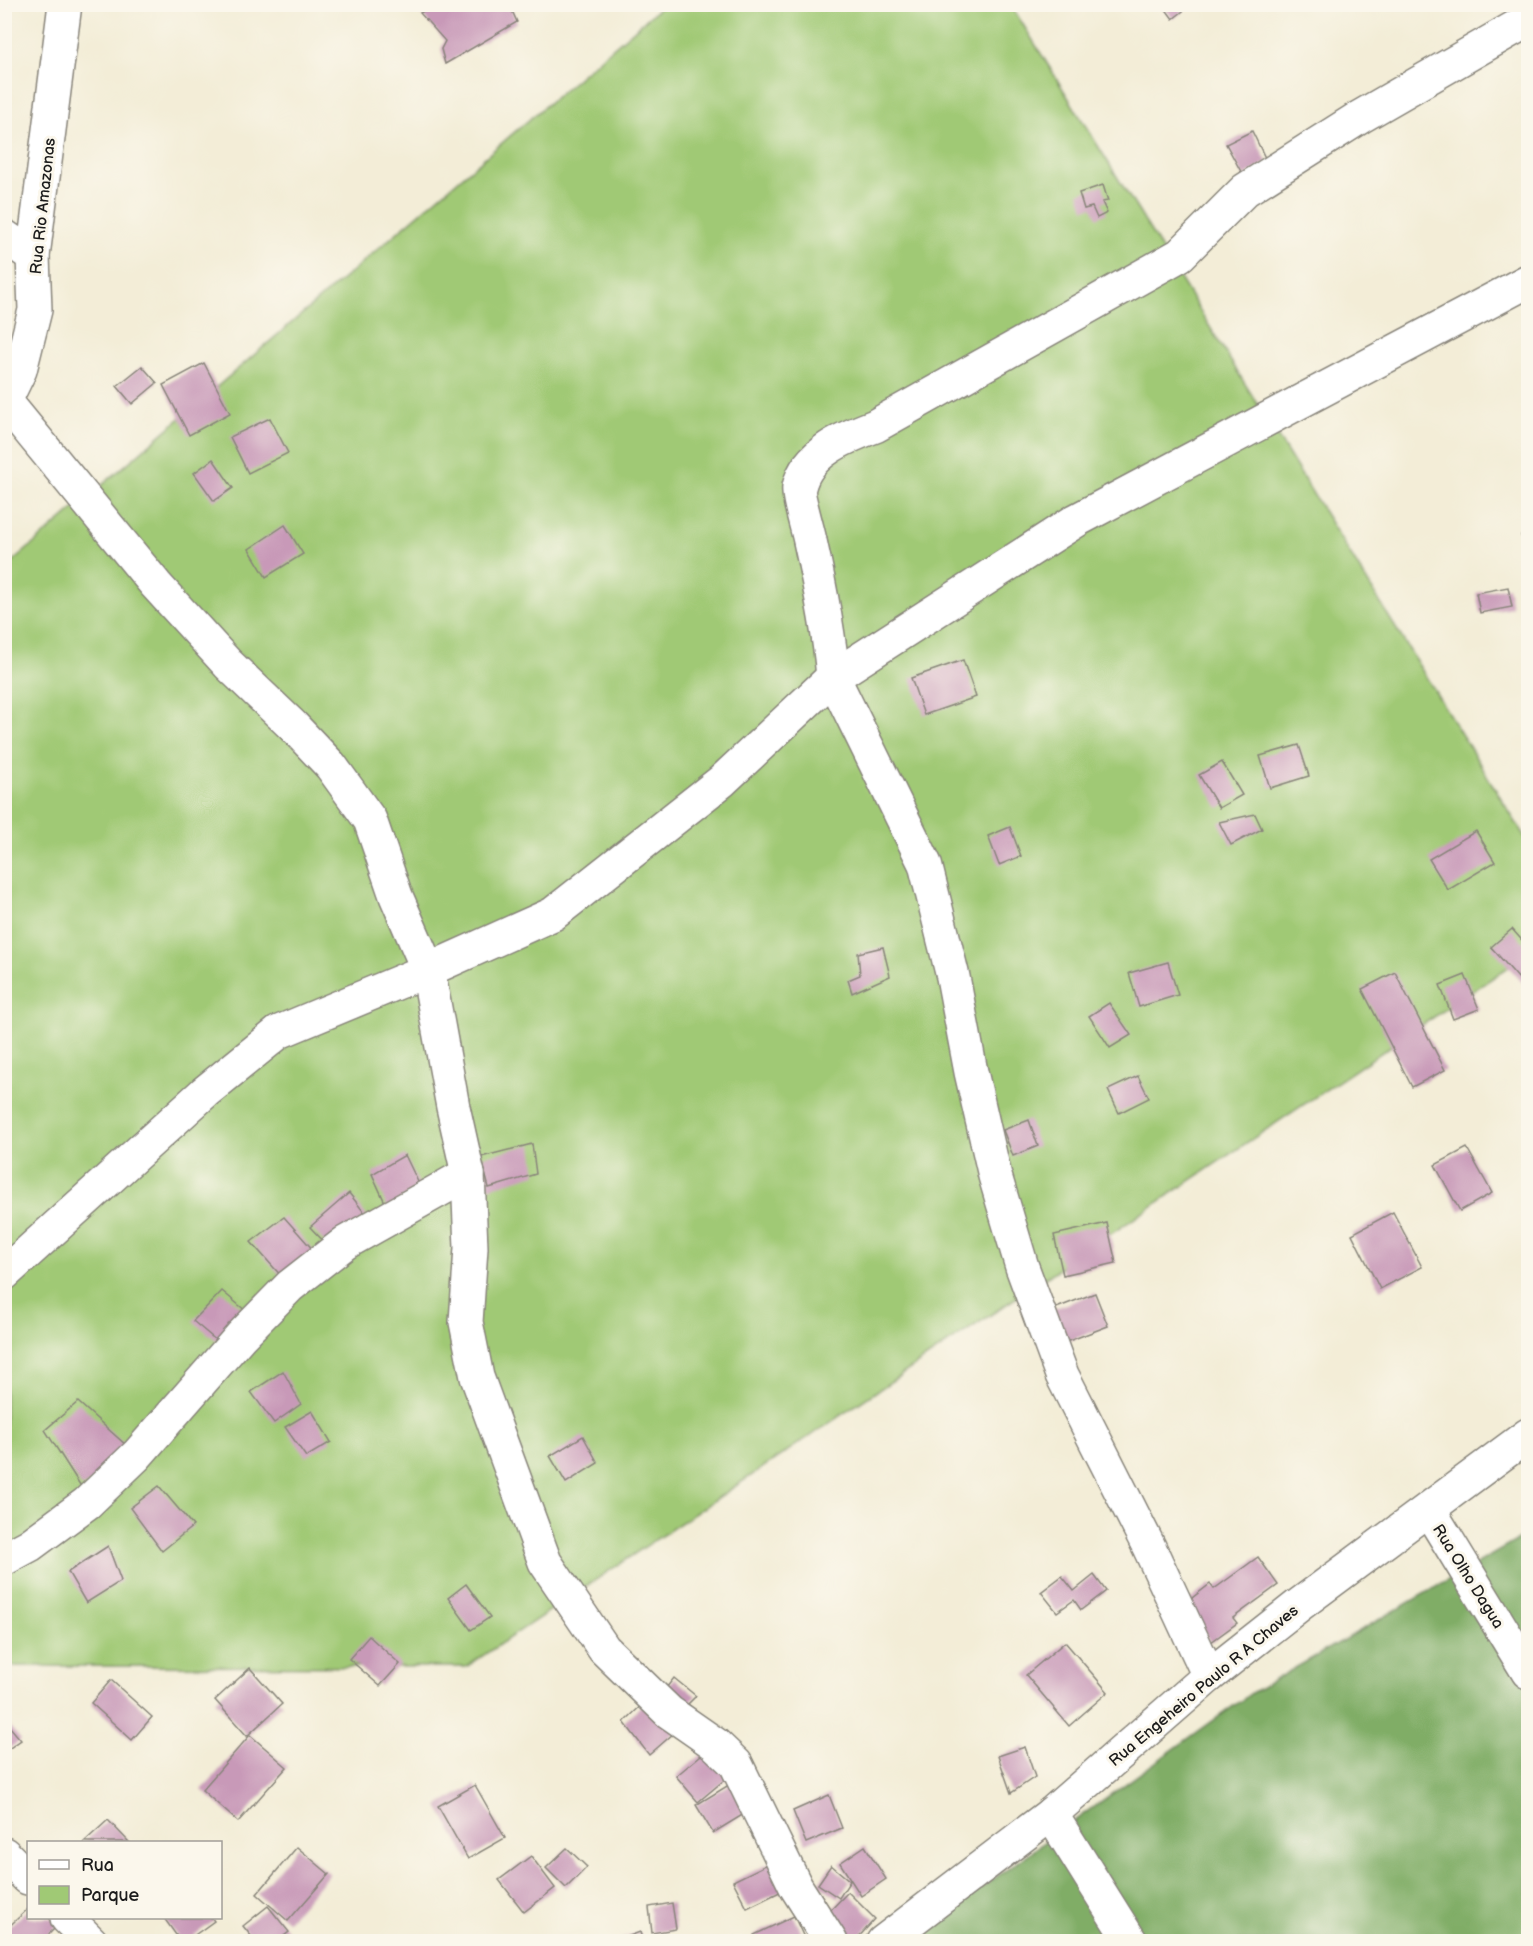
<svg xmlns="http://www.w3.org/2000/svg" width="1533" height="1946" viewBox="0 0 1533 1946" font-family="'Balsamiq Sans',sans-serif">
  <rect width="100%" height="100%" fill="#fbf7ec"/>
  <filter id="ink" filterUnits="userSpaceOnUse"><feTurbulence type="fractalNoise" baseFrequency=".0167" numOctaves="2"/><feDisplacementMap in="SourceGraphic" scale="12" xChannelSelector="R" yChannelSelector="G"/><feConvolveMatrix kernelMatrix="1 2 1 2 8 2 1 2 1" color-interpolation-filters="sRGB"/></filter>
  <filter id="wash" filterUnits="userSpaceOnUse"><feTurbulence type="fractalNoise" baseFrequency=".008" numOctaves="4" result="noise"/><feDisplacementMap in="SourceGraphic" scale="24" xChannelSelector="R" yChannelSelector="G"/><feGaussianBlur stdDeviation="1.35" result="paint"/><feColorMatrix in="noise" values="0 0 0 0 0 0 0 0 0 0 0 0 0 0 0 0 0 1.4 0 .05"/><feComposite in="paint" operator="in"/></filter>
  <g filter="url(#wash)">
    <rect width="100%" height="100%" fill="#f3edd7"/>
    <path fill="#a0c975" stroke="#5e7248" stroke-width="1.5" d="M663 5H1011L1528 842V954L466 1667 5 1666 4 569Z"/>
    <path fill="#80ad66" stroke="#4e6441" stroke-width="1.5" d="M1528 1534V1941L906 1942 1253 1692Z"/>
    <g id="blocks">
      <g fill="#c899b8">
        <path d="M434 4H509L517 22 445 64 441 49 445 41 420 13Z"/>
        <path d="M1162 4H1192L1173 19Z"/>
        <path d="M1252 131 1267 162 1244 177 1226 144Z"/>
        <path d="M1103 185 1108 201 1102 202 1107 213 1097 218 1092 207 1084 209 1079 193Z"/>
        <path d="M204 363 230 413 189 435 163 385Z"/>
        <path d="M142 366 157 383 132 404 117 386Z"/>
        <path d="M270 418 288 453 248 473 230 437Z"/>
        <path d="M213 459 233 488 214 501 194 473Z"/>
        <path d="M285 525 303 554 266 577 249 549Z"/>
        <path d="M1528 534V561L1521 535Z"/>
        <path d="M1508 587 1512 607 1480 613 1476 593Z"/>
        <path d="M963 660 976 697 924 715 911 678Z"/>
        <path d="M1299 745 1309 776 1270 788 1260 756Z"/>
        <path d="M1222 762 1242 795 1219 808 1199 775Z"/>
        <path d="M1255 814 1262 829 1231 845 1219 822Z"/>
        <path d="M1010 827 1021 856 999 865 988 836Z"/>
        <path d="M1476 831 1495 862 1448 890 1429 859Z"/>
        <path d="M1512 929 1528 947V989L1491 947Z"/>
        <path d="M883 947 890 976 852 993 848 980 860 975 858 953Z"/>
        <path d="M1168 962 1178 995 1139 1007 1129 973Z"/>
        <path d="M1395 972 1445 1070 1412 1087 1362 989Z"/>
        <path d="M1465 975 1479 1009 1453 1019 1440 985Z"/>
        <path d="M1109 1003 1131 1035 1110 1048 1089 1016Z"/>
        <path d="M1138 1076 1149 1098 1119 1113 1108 1090Z"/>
        <path d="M1029 1120 1038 1146 1013 1156 1003 1130Z"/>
        <path d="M532 1144 536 1174 489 1188 481 1157Z"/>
        <path d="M1467 1148 1492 1193 1460 1211 1435 1165Z"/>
        <path d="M405 1155 420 1186 388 1209 372 1174Z"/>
        <path d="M349 1193 367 1216 329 1247 310 1227Z"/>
        <path d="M1393 1212 1422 1267 1380 1289 1352 1234Z"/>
        <path d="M284 1217 315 1252 283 1278 251 1242Z"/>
        <path d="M1107 1223 1116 1263 1063 1275 1054 1235Z"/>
        <path d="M222 1291 246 1311 218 1342 193 1321Z"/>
        <path d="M1095 1293 1108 1326 1058 1345 1046 1312Z"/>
        <path d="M283 1371 301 1404 274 1423 251 1392Z"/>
        <path d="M78 1402 137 1455 82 1488 45 1430Z"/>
        <path d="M312 1411 331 1442 306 1457 285 1427Z"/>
        <path d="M583 1436 598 1463 566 1483 550 1456Z"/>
        <path d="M159 1486 193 1526 162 1551 130 1508Z"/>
        <path d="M108 1546 121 1581 86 1603 68 1572Z"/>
        <path d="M1258 1557 1278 1585 1233 1618 1237 1623 1211 1642 1183 1605 1210 1584 1214 1589Z"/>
        <path d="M1094 1575 1106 1591 1081 1610 1074 1600 1057 1612 1041 1592 1062 1576 1074 1591Z"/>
        <path d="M466 1584 490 1617 471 1630 448 1598Z"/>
        <path d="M369 1636 400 1664 380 1686 349 1659Z"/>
        <path d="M1065 1642 1108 1692 1069 1726 1026 1675Z"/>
        <path d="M250 1668 282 1704 247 1736 215 1700Z"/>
        <path d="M674 1678 696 1696 688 1704 707 1719 658 1698Z"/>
        <path d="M111 1680 152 1717 132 1740 91 1703Z"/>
        <path d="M648 1699 682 1726 649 1755 624 1722Z"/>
        <path d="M4 1720 21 1740 4 1752Z"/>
        <path d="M250 1735 287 1767 238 1822 202 1790Z"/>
        <path d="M713 1745 735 1771 698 1802 676 1776Z"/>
        <path d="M1025 1747 1035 1777 1011 1793 998 1756Z"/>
        <path d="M732 1783 749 1811 713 1833 696 1805Z"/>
        <path d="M475 1785 505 1838 468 1859 438 1806Z"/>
        <path d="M829 1795 842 1828 806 1843 793 1811Z"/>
        <path d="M108 1820 129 1842H84Z"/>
        <path d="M865 1846 886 1879 861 1896 840 1863Z"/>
        <path d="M297 1847 329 1874 288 1921 257 1894Z"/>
        <path d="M567 1848 587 1867 566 1888 546 1868Z"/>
        <path d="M531 1856 555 1888 524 1912 499 1880Z"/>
        <path d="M774 1861 788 1888 747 1908 733 1881Z"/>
        <path d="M831 1865 850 1881 839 1898 818 1884Z"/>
        <path d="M848 1892 875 1919 854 1942H847L823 1918Z"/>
        <path d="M672 1903 676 1929 652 1933 649 1907Z"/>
        <path d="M268 1906 289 1932 276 1942H256L243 1926Z"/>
        <path d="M28 1909V1918H55L60 1923 41 1942H10L4 1935V1931Z"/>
        <path d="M794 1916 806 1942H757L754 1935Z"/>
        <path d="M164 1918H212L214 1921 185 1942H181Z"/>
        <path d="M640 1932 643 1942H617L616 1941Z"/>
      </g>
    </g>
  </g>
  <g filter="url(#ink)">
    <use href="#blocks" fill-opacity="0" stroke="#88847a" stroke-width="1.5"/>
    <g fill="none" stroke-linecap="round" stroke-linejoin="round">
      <defs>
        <g id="street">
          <path d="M4 236 33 256"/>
          <path d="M5 401 156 585 228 664 293 726 331 766 370 820 396 896 428 970 453 1107 468 1174 471 1248 466 1322 477 1377 545 1562 604 1649 669 1712 715 1744 736 1764 796 1887 831 1942"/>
          <path d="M4 403 20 370 35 310 33 256 65 4"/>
          <path d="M4 1274 205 1092 279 1032 428 970 553 914 722 781 833 677 1077 520 1528 281"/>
          <path d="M1429 1510 1528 1672"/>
          <path d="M4 1559 30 1545 87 1503 137 1455 241 1336 290 1286 345 1243 468 1174"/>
          <path d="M1209 1676 1149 1547 1062 1375 1022 1267 995 1176 971 1072 953 977 925 864 833 677C829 631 820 586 810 541 808 530 797 495 799 487 807 452 846 437 875 426L1180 255 1245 190 1360 117 1528 20"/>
          <path d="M1051 1814 1131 1942"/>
          <path d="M4 1854 28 1878"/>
          <path d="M67 1918 91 1942"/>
          <path d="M883 1942 1051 1814 1209 1676 1299 1605 1528 1435"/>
        </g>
      </defs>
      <use href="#street" stroke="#88847a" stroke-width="36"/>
      <use href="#street" stroke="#fff" stroke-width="33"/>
    </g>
  </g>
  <g text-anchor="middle" stroke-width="6" stroke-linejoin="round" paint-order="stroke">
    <g font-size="16" fill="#1c1c1c" stroke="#fbf7ec">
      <text transform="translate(42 206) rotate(-84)" y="6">Rua Rio Amazonas</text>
      <text transform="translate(1469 1576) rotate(58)" y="6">Rua Olho Dagua</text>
      <text transform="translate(1203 1685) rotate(-40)" y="6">Rua Engeheiro Paulo R A Chaves</text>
    </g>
  </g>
  <rect width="1533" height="1946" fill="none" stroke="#fbf7ec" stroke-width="24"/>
  <rect x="27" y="1841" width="195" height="78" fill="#fbf7ec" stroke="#a29f99" stroke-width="1.5"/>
  <rect x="39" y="1860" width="30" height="9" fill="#ffffff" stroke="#a29f99" stroke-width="1.5"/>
  <text x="81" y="1871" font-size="18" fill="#1c1c1c">Rua</text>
  <rect x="39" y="1886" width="30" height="18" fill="#a0c975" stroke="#a29f99" stroke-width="1.5"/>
  <text x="81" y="1901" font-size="18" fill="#1c1c1c">Parque</text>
</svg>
